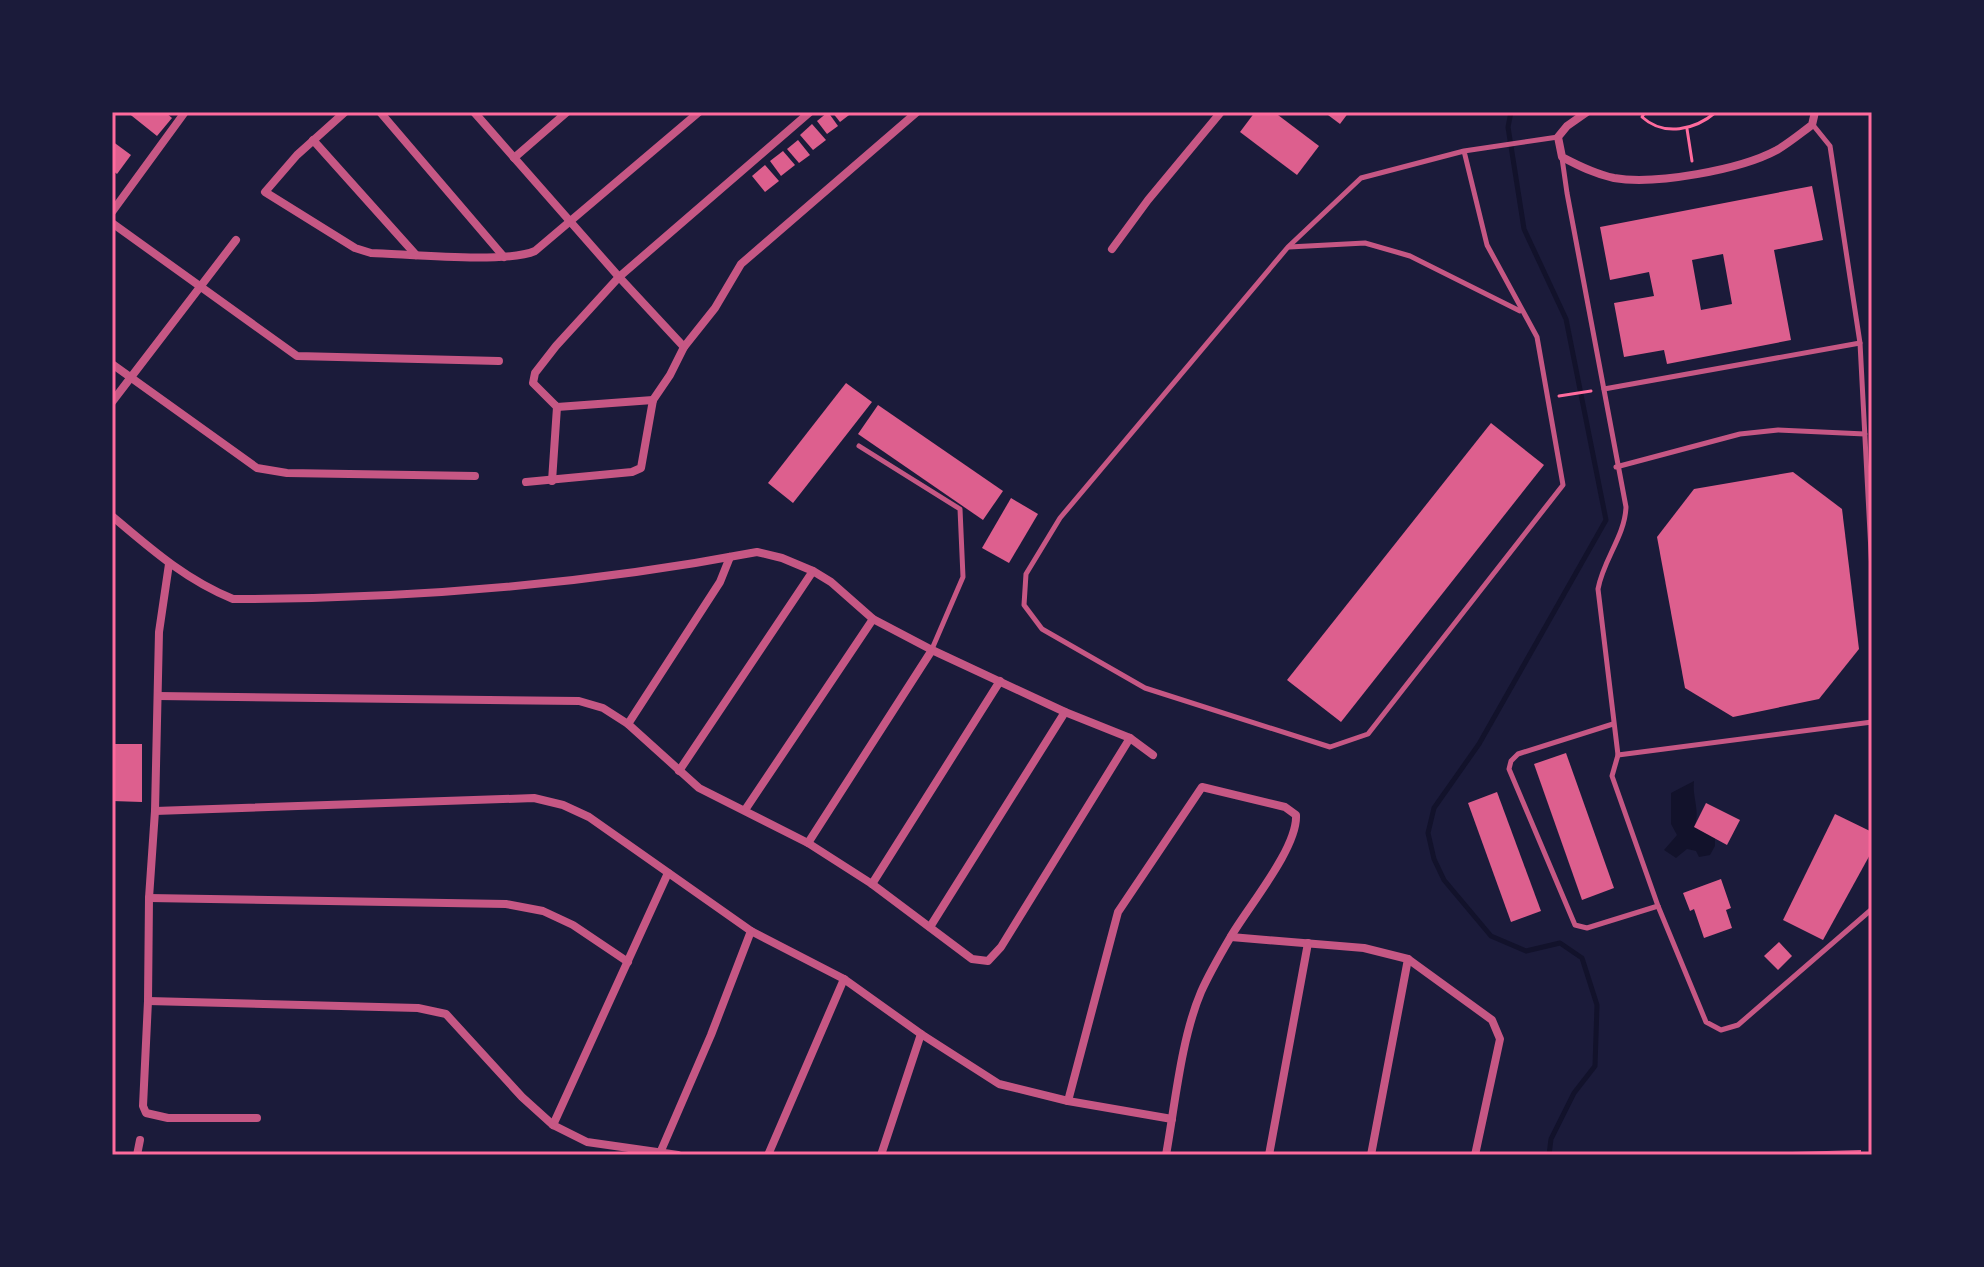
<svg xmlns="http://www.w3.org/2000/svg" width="1984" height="1267" viewBox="0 0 1984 1267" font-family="Arial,sans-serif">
  <rect width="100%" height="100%" fill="#1b1b3a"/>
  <path fill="#12122b" d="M1694 781C1692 798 1701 812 1694 827L1715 838V846L1710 855 1699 857 1696 851 1687 849 1676 858 1664 850 1677 835 1671 824V793Z"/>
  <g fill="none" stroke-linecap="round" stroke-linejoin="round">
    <path stroke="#12122b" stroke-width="5" d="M1511 112 1508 127 1524 229 1566 319 1606 520 1479 744 1434 808 1428 833 1434 859 1444 880 1491 936 1526 951 1560 943 1582 958 1597 1005 1595 1066 1574 1093 1551 1139 1549 1155"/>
  </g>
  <g fill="#dd5f8e" fill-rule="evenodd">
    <path d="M127 112H165L172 118 157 136Z"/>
    <path d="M828 112 838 126 827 134 817 121Z"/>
    <path d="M832 112H853L840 122Z"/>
    <path d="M1255 112H1274L1319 146 1297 175 1240 132Z"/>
    <path d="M1324 112H1349L1340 124Z"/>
    <path d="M812 124 826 140 813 150 800 135Z"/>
    <path d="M798 140 810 155 799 163 787 149Z"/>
    <path d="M112 141 131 155 117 174 112 170Z"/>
    <path d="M783 151 795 165 781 176 770 161Z"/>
    <path d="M765 165 779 181 765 192 752 176Z"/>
    <path d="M1812 186 1823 240 1774 250 1791 340 1667 364 1664 350 1624 357 1614 303 1654 296 1649 272 1610 280 1600 227ZM1723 254 1732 304 1701 310 1692 260Z"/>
    <path d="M846 383 872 402 793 503 768 483Z"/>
    <path d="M878 405 1003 491 983 520 858 434Z"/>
    <path d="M1491 423 1544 465 1341 722 1287 680Z"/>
    <path d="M1793 472 1842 509 1859 649 1819 699 1733 717 1685 688 1657 537 1694 489Z"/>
    <path d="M1011 498 1038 514 1009 563 982 548Z"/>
    <path d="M112 744H142V802L112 801Z"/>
    <path d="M1566 753 1614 888 1582 900 1534 764Z"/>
    <path d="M1497 792 1541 911 1511 922 1468 803Z"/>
    <path d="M1706 803 1740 820 1727 845 1694 827Z"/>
    <path d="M1835 814 1872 832V851L1823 940 1783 920Z"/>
    <path d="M1721 879 1731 908 1726 910 1732 928 1704 938 1694 909 1690 911 1683 893Z"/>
    <path d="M1779 942 1792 956 1778 970 1764 956Z"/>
    <path d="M1861 1150V1155H1792V1152Z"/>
  </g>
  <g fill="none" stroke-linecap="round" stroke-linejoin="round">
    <g stroke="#ff6b9d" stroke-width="3">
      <path d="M1645 112 1642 117C1664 137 1695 130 1716 112"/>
      <path d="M1687 129 1692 161"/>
      <path d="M1559 396 1591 391"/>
    </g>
    <g stroke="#c65784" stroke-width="5">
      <path d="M1813 125 1830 146 1860 343 1872 571"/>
      <path d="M1464 151 1487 245 1537 337 1563 485 1368 734 1330 747 1145 688 1042 629 1024 605 1026 574 1060 518 1288 247 1361 178 1464 151 1558 137"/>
      <path d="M1562 158 1567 193 1626 507C1625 536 1603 560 1598 589L1618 755 1612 776 1658 906 1706 1022 1721 1030 1738 1025 1872 909"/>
      <path d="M1289 247 1365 243 1410 256 1520 311"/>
      <path d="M1604 389 1860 343"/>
      <path d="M859 446 960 509 963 577 932 649"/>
      <path d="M1616 467 1740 434 1778 430 1865 434"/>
      <path d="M1613 724 1518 754 1511 761 1509 769 1575 925 1587 928 1658 906"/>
      <path d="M1618 755 1872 722"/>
    </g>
    <g stroke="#c65784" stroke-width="8">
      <path d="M345 112 297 155 265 192 355 248 371 253C407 254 506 264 535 251L699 112"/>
      <path d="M380 112 504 257"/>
      <path d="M474 112 619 277 684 347"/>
      <path d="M1587 112 1567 126 1558 137 1562 157C1579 166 1595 174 1614 178 1655 185 1740 170 1777 150 1789 143 1801 133 1812 125L1815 112"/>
      <path d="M313 140 416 255"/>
      <path d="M514 158 567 112"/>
      <path d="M112 212 185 112"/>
      <path d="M112 223 297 356 499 361"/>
      <path d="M1112 249 1148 200 1221 112"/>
      <path d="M112 364 257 468 287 473 475 476"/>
      <path d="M653 400 557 407 533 383 535 373 556 346 619 277 810 112"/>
      <path d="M112 402 236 240"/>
      <path d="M552 481 557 407"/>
      <path d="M526 482 632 472 641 468 653 400 670 375 684 347 715 308 741 264 917 112"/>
      <path d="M112 516C151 549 186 580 233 599 409 599 584 585 757 552L782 558 813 571 831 582 873 619 932 650 1065 712 1130 738 1153 755"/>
      <path d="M169 564 159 632 155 811 149 898 148 1001 143 1106 146 1113 168 1118H257"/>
      <path d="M158 696 579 701 603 708 628 724 699 788 808 843 872 884 972 959 988 961 1001 947 1130 738"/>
      <path d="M628 724 720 582 730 557"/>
      <path d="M679 771 813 571"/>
      <path d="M745 810 873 619"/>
      <path d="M155 811 534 798 563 805 589 817 751 931 844 979 921 1034 999 1084 1068 1101 1172 1119"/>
      <path d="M808 843 932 650"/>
      <path d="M872 884 1000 681"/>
      <path d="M149 898 506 904 543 911 573 925 628 962"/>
      <path d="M930 927 1065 712"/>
      <path d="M1231 937 1364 948 1408 959 1492 1020 1500 1039 1475 1155"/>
      <path d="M148 1001 418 1008 446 1014 522 1097 553 1125 587 1142 678 1155"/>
      <path d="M1068 1101 1118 912 1202 787 1285 807 1296 815C1298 848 1247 908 1230 938 1220 955 1209 974 1201 992 1181 1039 1175 1105 1166 1155"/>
      <path d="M553 1125 668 873"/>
      <path d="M660 1153 711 1035 751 931"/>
      <path d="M137 1155 140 1140"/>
      <path d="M768 1155 844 979"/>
      <path d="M881 1155 921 1034"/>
      <path d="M1269 1155 1308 943"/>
      <path d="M1371 1155 1408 959"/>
    </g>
  </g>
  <rect width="1984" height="1267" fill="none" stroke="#1b1b3a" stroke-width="228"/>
  <rect x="114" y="114" width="1756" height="1039" fill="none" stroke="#ff6b9d" stroke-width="3"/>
</svg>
